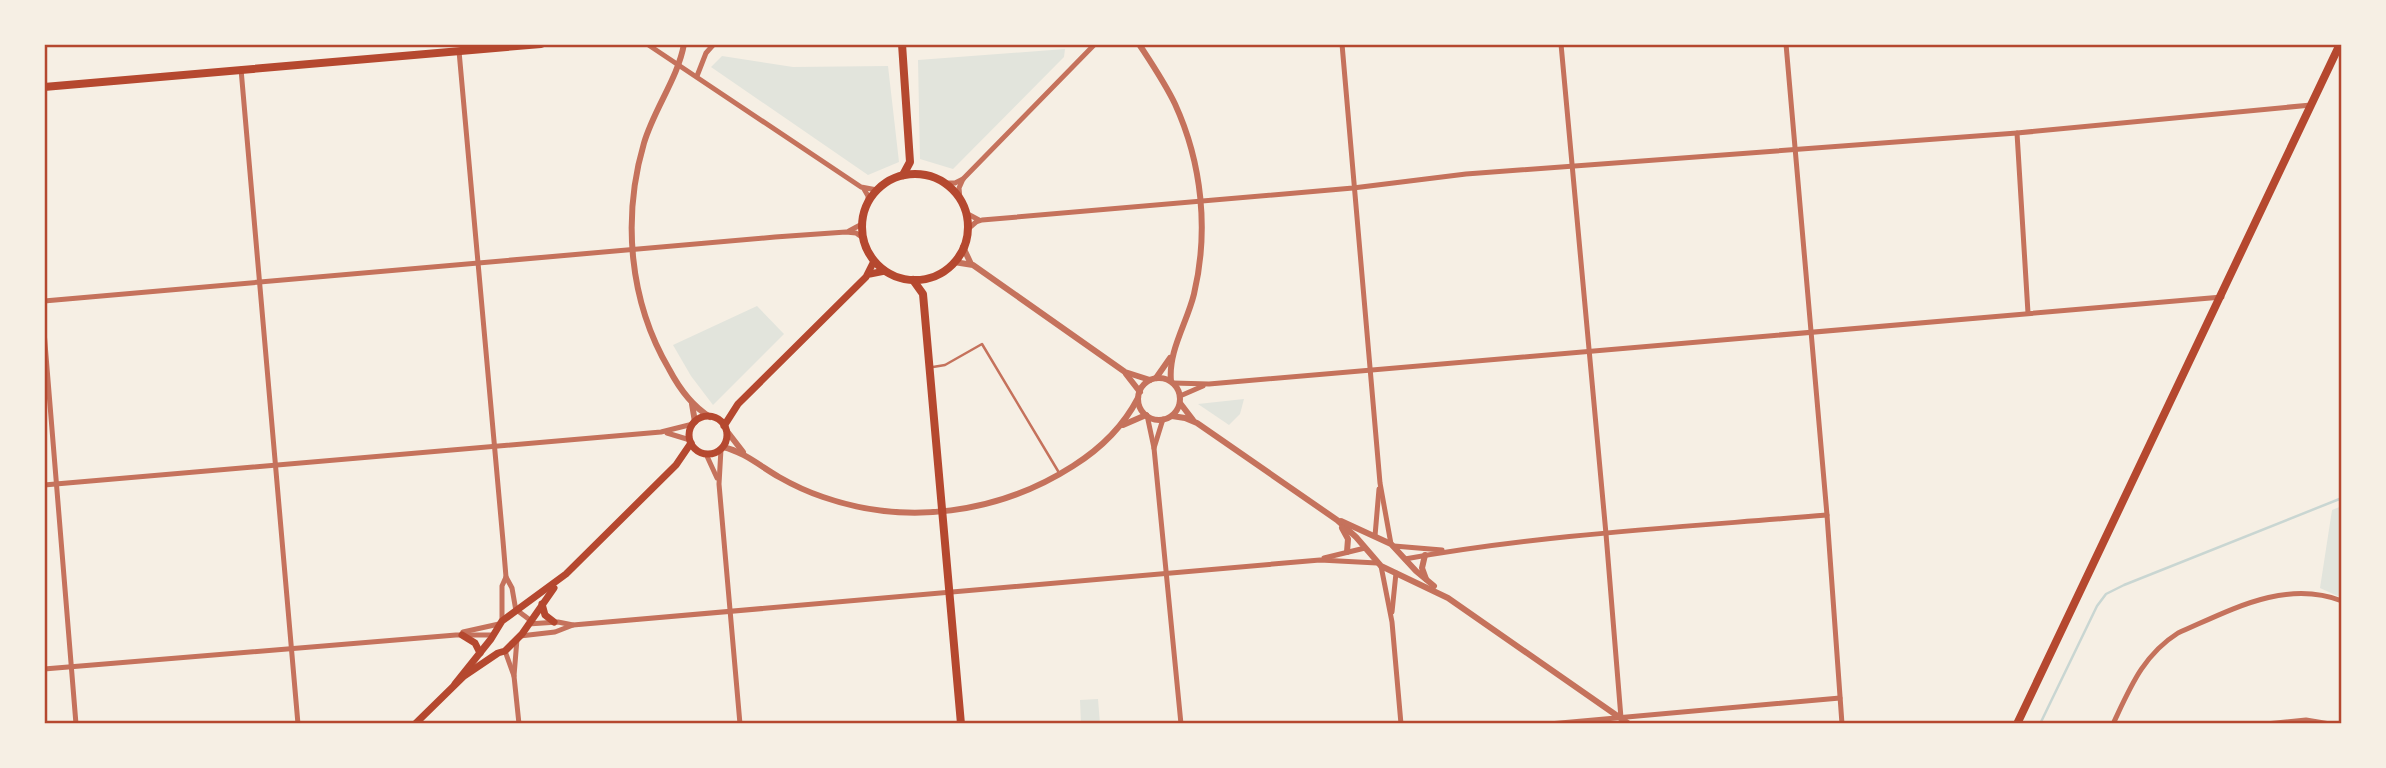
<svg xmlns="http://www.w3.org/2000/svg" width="2386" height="768" viewBox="0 0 2386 768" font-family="Mulish,sans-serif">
  <rect width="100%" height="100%" fill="#f6efe4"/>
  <g fill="#e2e4dc">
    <path d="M1065 49 1064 57 953 169 920 159 918 60Z"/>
    <path d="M722 56 793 67 888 66 899 162 868 175 711 67Z"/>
    <path d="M757 306 784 334 713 405 691 376 673 345Z"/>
    <path d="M1244 399 1240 414 1229 425 1198 404Z"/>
    <path d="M2342 506V598L2320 588 2332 510Z"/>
    <path d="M1098 699 1100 724H1081L1080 700Z"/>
  </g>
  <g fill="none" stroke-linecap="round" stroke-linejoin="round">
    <path stroke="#c9d6d2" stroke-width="2.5" d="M2040 724 2097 606 2106 594 2124 585 2342 498"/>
    <path stroke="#c5725c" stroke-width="2.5" d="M933 367 945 365 982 344 1058 471"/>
    <g stroke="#c5725c" stroke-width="5">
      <path d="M647 44 861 187 877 190"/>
      <path d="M1342 44 1380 483 1391 544"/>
      <path d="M1561 44 1606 534 1621 718"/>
      <path d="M1786 44 1827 515 1842 724"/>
      <path d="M459 51 503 541 506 577 502 586V621"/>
      <path d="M241 69 298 724"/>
      <path d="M697 76 706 53 714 44"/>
      <path d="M2017 133 2028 313"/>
      <path d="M945 183H955L963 179"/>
      <path d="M864 189 868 196V202"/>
      <path d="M960 199 959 188 963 179 1095 44"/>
      <path d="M966 213 979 220"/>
      <path d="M968 229 976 222 982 220 1353 188 1466 174 2017 133 2311 105"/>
      <path d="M849 231 862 224"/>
      <path d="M44 301 775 237 846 232 856 233 863 238"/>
      <path d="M44 331 76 724"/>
      <path d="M1173 383 1209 384 2222 297"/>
      <path d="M1180 396 1203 386"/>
      <path d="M1147 415 1154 448 1181 724"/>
      <path d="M667 433 690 440"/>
      <path d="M1154 448 1163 419"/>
      <path d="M721 449 719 484 740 724"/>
      <path d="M706 454 717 478"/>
      <path d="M44 485 661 432 693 424"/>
      <path d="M1375 536 1379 489"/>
      <path d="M1394 546 1442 550"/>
      <path d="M1324 558 1365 548"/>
      <path d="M1405 559C1544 534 1686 527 1827 515"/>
      <path d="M1381 566 1392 622 1401 724"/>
      <path d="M506 577 512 588 516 611"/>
      <path d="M518 611 530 620"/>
      <path d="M1392 612 1396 573"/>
      <path d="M528 624 558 622 573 625 1320 560 1377 563"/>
      <path d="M463 632 499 624"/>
      <path d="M520 636 555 632 573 625"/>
      <path d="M505 651 514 676 519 724"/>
      <path d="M44 669 456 635H492"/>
      <path d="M514 676 517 639"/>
      <path d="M1549 724 1840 698"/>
      <path d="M2113 724C2130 688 2143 655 2178 633 2231 610 2285 579 2342 601"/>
      <path d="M2266 724 2306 720 2330 724"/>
    </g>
    <g stroke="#c5725c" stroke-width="6">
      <path d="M684 44C678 78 654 109 644 143 622 218 629 301 669 369 679 388 692 406 710 417"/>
      <path d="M1139 44C1152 64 1165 83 1175 104 1202 163 1209 231 1194 294 1187 323 1168 351 1171 381"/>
      <path d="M963 247 971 264"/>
      <path d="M954 262 973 265 1125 372 1150 380"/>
      <path d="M1126 374 1140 392"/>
      <path d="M1156 378 1170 358"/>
      <circle cx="1159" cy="399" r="21"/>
      <path d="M1180 403 1193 420"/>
      <path d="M692 404 695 422"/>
      <path d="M1172 416 1185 418 1197 423 1337 520 1356 537 1381 566 1448 598 1629 724"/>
      <path d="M1123 425 1146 415"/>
      <path d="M726 430 743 452"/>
      <path d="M723 447C744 452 760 466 779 477 793 485 808 492 823 497 906 526 998 514 1073 466 1100 449 1123 427 1138 398"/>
      <path d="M1341 521 1391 544 1416 571 1434 586"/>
      <path d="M1342 528 1348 539 1347 552"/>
      <path d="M1425 555 1422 568 1426 579"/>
    </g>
    <g stroke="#b5482f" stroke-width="7">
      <path d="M870 274 885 271"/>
      <circle cx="708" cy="435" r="19"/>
      <path d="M724 426 738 404 866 277 874 261"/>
      <path d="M542 604 545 615 554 622"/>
      <path d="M462 635 475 643 480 653"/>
      <path d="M455 684 491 639 502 621 566 574 676 465 691 443"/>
      <path d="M415 724 464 676 498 653 505 651 522 634 554 588"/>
    </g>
    <g stroke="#b5482f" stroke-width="8">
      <path d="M902 44 910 162 903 175"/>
      <path d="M44 87 541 44"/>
      <circle cx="915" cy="227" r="53"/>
      <path d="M913 280 923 294 961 724"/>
      <path d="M2017 724 2340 44"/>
    </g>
  </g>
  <rect width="2386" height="768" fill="none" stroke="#f6efe4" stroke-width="91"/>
  <rect x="46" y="46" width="2294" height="676" fill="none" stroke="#b5482f" stroke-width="2.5"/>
</svg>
